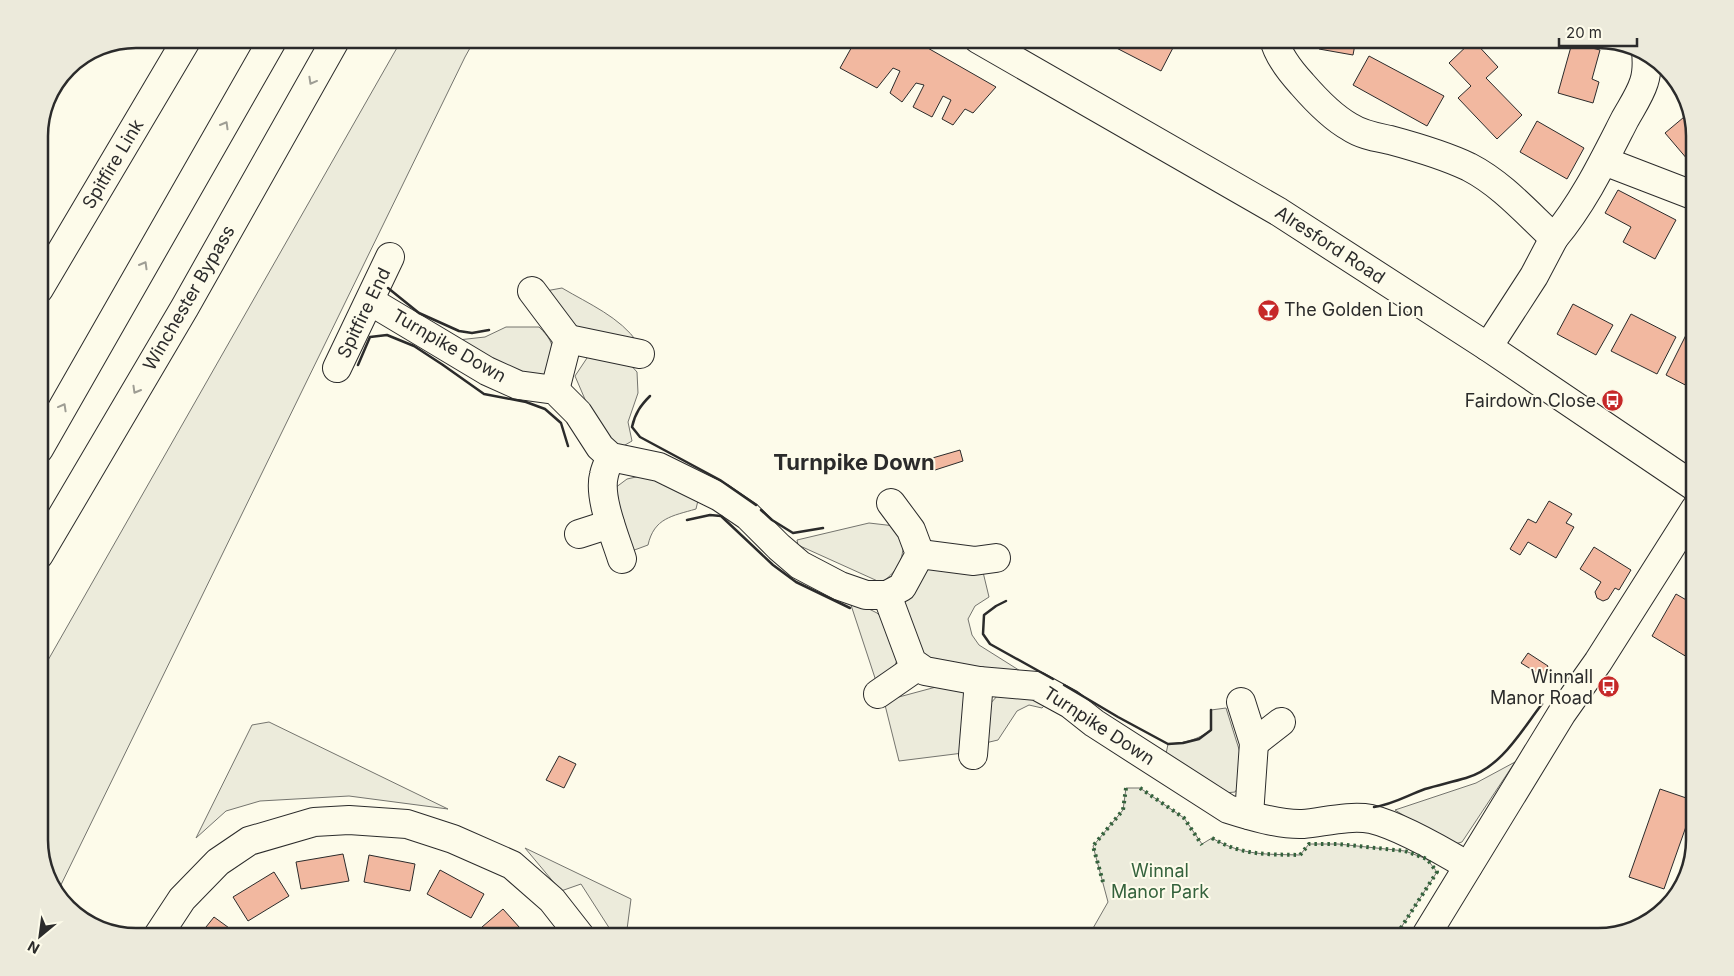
<svg xmlns="http://www.w3.org/2000/svg" width="1734" height="976" viewBox="0 0 1734 976" font-family="Inter,sans-serif">
  <rect width="100%" height="100%" fill="#fdfbea"/>
  <g fill="#ecebdb" stroke="#74746e">
    <path d="M402 39H475L465 57 56 895 39 846V676Z"/>
    <path d="M562 288C589 304 620 317 638 343L593 335 559 318 540 292Z"/>
    <path d="M506 327H539C559 346 555 357 541 379L518 380 458 340 485 337Z"/>
    <path d="M589 355 628 362 637 372 638 393 628 422 632 441 618 449 587 404 575 376Z"/>
    <path d="M645 475 699 496 696 509C672 516 654 518 648 545L629 552 615 488 627 479Z"/>
    <path d="M869 523 895 526 904 539C902 563 900 567 882 583L798 545 797 540Z"/>
    <path d="M931 560 983 572 989 597 975 606 968 619 972 635 979 645 1033 679 926 663 903 602Z"/>
    <path d="M849 599 877 613 888 624 898 657 891 677 877 684Z"/>
    <path d="M956 686 969 694 963 753 899 761 884 701 936 687Z"/>
    <path d="M999 694C1015 695 1032 695 1046 704L1042 708 1029 705 1017 711 998 740 981 744 989 705Z"/>
    <path d="M1226 708 1243 762V780L1235 792 1225 793 1165 759 1168 744C1185 743 1197 740 1211 730V710Z"/>
    <path d="M269 722 448 809 349 796 260 801 226 811 196 838 252 725Z"/>
    <path d="M1515 762 1462 842 1451 845 1395 810 1476 783Z"/>
    <path d="M1126 788H1140L1184 818 1202 844 1212 838C1243 856 1266 854 1300 855L1309 844H1338L1405 851 1427 859 1437 872 1395 937H1088L1108 902 1093 846 1123 810Z"/>
    <path d="M525 848 631 899 626 937H615L581 884 561 891Z"/>
  </g>
  <g fill="#f2b8a0" stroke="#2b2b2b">
    <path d="M791 39H812L804 46Z"/>
    <path d="M823 39H912L996 87 973 113 965 109 953 125 942 119 951 100 943 96 932 117 913 107 924 85 916 83 902 102 890 93 900 71 893 68 877 88 840 68 854 43 823 46Z"/>
    <path d="M1099 39H1170L1176 42 1161 71Z"/>
    <path d="M1321 39H1356L1353 55 1319 49Z"/>
    <path d="M1473 40 1498 67 1486 78 1522 115 1497 139 1458 98 1471 86 1449 63Z"/>
    <path d="M1572 43 1600 50 1592 79 1599 82 1593 103 1558 93Z"/>
    <path d="M1369 56 1444 96 1427 126 1353 85Z"/>
    <path d="M1690 112 1695 130V153L1688 160 1665 133Z"/>
    <path d="M1537 121 1584 148 1567 179 1520 152Z"/>
    <path d="M1618 190 1676 220 1655 259 1623 242 1631 227 1605 213Z"/>
    <path d="M1573 304 1613 325 1596 355 1557 334Z"/>
    <path d="M1631 314 1676 337 1657 374 1611 351Z"/>
    <path d="M1686 335 1695 339V390L1666 375Z"/>
    <path d="M960 450 963 461 932 471 929 459Z"/>
    <path d="M1549 501 1572 514 1566 523 1574 527 1556 558 1528 542 1520 555 1510 549 1528 519 1536 523Z"/>
    <path d="M1594 547 1631 570 1619 590 1615 588 1608 599 1603 601 1597 598 1595 592 1601 582 1580 569Z"/>
    <path d="M1676 594 1695 605V644L1687 657 1652 636Z"/>
    <path d="M1528 653 1548 666 1542 676 1521 663Z"/>
    <path d="M559 756 576 764 564 788 546 780Z"/>
    <path d="M1660 789 1695 801 1664 889 1629 877Z"/>
    <path d="M343 854 349 881 301 889 296 862Z"/>
    <path d="M369 855 415 864 410 891 364 882Z"/>
    <path d="M440 870 484 894 471 918 427 894Z"/>
    <path d="M274 872 289 896 248 921 233 897Z"/>
    <path d="M503 909 528 937H492L482 927Z"/>
    <path d="M214 917 236 933 233 937H198Z"/>
  </g>
  <g fill="none" stroke-linecap="round" stroke-linejoin="round">
    <defs>
      <g id="minor">
        <path d="M1274 39C1278 56 1290 71 1302 84 1315 99 1332 117 1350 127 1362 135 1376 137 1390 140 1416 147 1444 155 1469 167 1502 184 1527 213 1554 238 1584 202 1604 160 1625 119 1631 108 1640 95 1644 82 1647 73 1647 61 1646 51"/>
        <path d="M1604 161 1695 196"/>
        <path d="M532 291 568 339 555 390"/>
        <path d="M370 301 487 371 518 385 555 390 578 413 600 447 611 457 659 467 720 497 748 516 779 547 800 565 840 586 866 595H887L912 662 925 671 979 681 1037 686 1070 704 1094 723 1228 809C1250 816 1280 825 1303 824 1324 822 1350 815 1371 819 1400 826 1443 851 1468 866"/>
        <path d="M568 339 640 354"/>
        <path d="M1488 347 1534 276 1554 238"/>
        <path d="M337 368 390 257"/>
        <path d="M611 457C608 463 605 469 604 475 598 497 615 537 622 559"/>
        <path d="M579 534 610 524"/>
        <path d="M920 554 974 561 996 558"/>
        <path d="M887 595 902 587 920 554 911 530 891 503"/>
        <path d="M878 694 917 667"/>
        <path d="M1241 702 1254 743 1249 815"/>
        <path d="M1254 743 1281 722"/>
        <path d="M973 755 979 681"/>
        <path d="M157 937 182 899 218 862 249 841 314 822 349 820 407 824 453 839 512 865 552 900 581 937"/>
        <path d="M1425 937 1562 713 1598 662 1695 509"/>
      </g>
      <path id="major" d="M978 39 1279 212 1488 347 1695 487"/>
      <g id="highway">
        <path d="M39 289 187 39"/>
        <path d="M39 449 273 39"/>
        <path d="M39 555 185 307 336 39"/>
      </g>
    </defs>
    <use href="#minor" stroke="#2b2b2b" stroke-width="30"/>
    <use href="#major" stroke="#2b2b2b" stroke-width="30"/>
    <use href="#highway" stroke="#2b2b2b" stroke-width="30"/>
    <use href="#minor" stroke="#fdfbea" stroke-width="28"/>
    <use href="#major" stroke="#fdfbea" stroke-width="28"/>
    <use href="#highway" stroke="#fdfbea" stroke-width="28"/>
    <g stroke="#34623c" stroke-width="4" stroke-dasharray="2.5 4" stroke-linecap="butt">
      <path d="M1140 788 1184 818 1202 845"/>
      <path d="M1212 838C1243 856 1266 854 1300 855L1309 844H1338L1405 851 1427 859 1437 872 1395 937"/>
      <path d="M1103 882 1093 846 1123 810 1126 788"/>
    </g>
    <g stroke="#2b2b2b" stroke-width="2.5">
      <path d="M388 288 419 313 459 331 472 333 489 330"/>
      <path d="M358 365 370 337 387 335 414 346 443 365 484 394 526 402 545 409 561 423 568 446"/>
      <path d="M650 396C641 405 635 413 632 427L640 437 720 480 756 505"/>
      <path d="M761 510 772 520 793 533 823 528"/>
      <path d="M687 520 710 515 721 516 773 565 796 582 850 608"/>
      <path d="M1006 601 996 606 984 615 983 634 990 644 1053 679"/>
      <path d="M1064 685 1118 717 1168 744 1183 743 1199 739 1211 730V710"/>
      <path d="M1374 807C1392 805 1408 795 1425 789 1439 785 1452 782 1466 778 1501 768 1521 731 1542 704"/>
    </g>
  </g>
  <defs><path id="oneway-chevron" d="M-2-3.5L2.5 0L-2 3.5" fill="none" stroke-width="1.6" stroke-linecap="round" stroke-linejoin="round" transform="scale(1.25)"/></defs>
  <g stroke="#9e9d94">
    <use href="#oneway-chevron" transform="translate(312 81) rotate(119)"/>
    <use href="#oneway-chevron" transform="translate(225 125) rotate(-60)"/>
    <use href="#oneway-chevron" transform="translate(144 265) rotate(-60)"/>
    <use href="#oneway-chevron" transform="translate(136 390) rotate(120)"/>
    <use href="#oneway-chevron" transform="translate(63 407) rotate(-61)"/>
  </g>
  <defs>
    <symbol id="bar-disc" viewBox="-11 -11 22 22"><circle r="9.5" fill="#c62828" stroke="#fdfbea"/><path d="M-6-5H6L.8 .8V4.5H3.5V6h-7V4.5H-.8V.8Z" fill="#fff"/></symbol>
    <symbol id="bus-disc" viewBox="-11 -11 22 22"><circle r="9.5" fill="#c62828" stroke="#fdfbea"/><path d="M-5-6H5V4H4V6H2V4H-2V6H-4V4H-5ZM-3.5-4V0h7V-4ZM-3.5 1.2v1.5H-2V1.2ZM2 1.2v1.5H3.5V1.2Z" fill="#fff"/></symbol>
  </defs>
  <g fill-rule="evenodd">
    <use href="#bar-disc" x="1256" y="298" width="25" height="25"/>
    <use href="#bus-disc" x="1600" y="388" width="25" height="25"/>
    <use href="#bus-disc" x="1596" y="674" width="25" height="25"/>
  </g>
  <g text-anchor="middle" stroke-width="4" stroke-linejoin="round" paint-order="stroke">
    <g font-size="18" fill="#2b2b2b" stroke="#fdfbea">
      <text transform="translate(113 164) rotate(-59)" y="6">Spitfire Link</text>
      <text transform="translate(1330 245) rotate(33)" y="6">Alresford Road</text>
      <text transform="translate(189 298) rotate(-60)" y="6">Winchester Bypass</text>
      <text transform="translate(364 313) rotate(-64)" y="6">Spitfire End</text>
      <text transform="translate(449 346) rotate(30)" y="6">Turnpike Down</text>
      <text transform="translate(1099 726) rotate(33)" y="6">Turnpike Down</text>
    </g>
    <g font-size="18" fill="#2b2b2b" stroke="#fdfbea" text-anchor="end">
      <text x="1284" y="316" text-anchor="start">The Golden Lion</text>
      <text x="1596" y="407">Fairdown Close</text>
      <text x="1593" y="683">Winnall<tspan x="1593" dy="21">Manor Road</tspan></text>
    </g>
    <g font-size="18" fill="#34623c" stroke="#fdfbea">
      <text x="1160" y="877">Winnal<tspan x="1160" dy="21">Manor Park</tspan></text>
    </g>
    <g font-size="22" font-weight="bold" fill="#2b2b2b" stroke="#fdfbea">
      <text x="854" y="470">Turnpike Down</text>
    </g>
  </g>
  <path d="M0 0H1734V976H0ZM136 48H1598A88 88 0 0 1 1686 136V840A88 88 0 0 1 1598 928H136A88 88 0 0 1 48 840V136A88 88 0 0 1 136 48Z" fill="#eceadb" fill-rule="evenodd"/>
  <path fill="none" stroke="#2b2b2b" stroke-width="2.5" d="M136 48H1598A88 88 0 0 1 1686 136V840A88 88 0 0 1 1598 928H136A88 88 0 0 1 48 840V136A88 88 0 0 1 136 48Z"/>
  <g transform="translate(40 936) rotate(209)" stroke="#fdfbea" stroke-width="4" paint-order="stroke">
  <path d="M0-4L9 19L0 12L-9 19Z" fill="#2b2b2b"/>
  <text y="-8" font-size="14" font-weight="bold" text-anchor="middle" fill="#2b2b2b">N</text>
  </g>
  <path d="M1559 38v8h78v-8" fill="none" stroke="#2b2b2b" stroke-width="2.5"/>
  <text x="1566" y="38" font-size="15" fill="#2b2b2b" stroke="#fdfbea" stroke-width="4" paint-order="stroke">20 m</text>
</svg>
